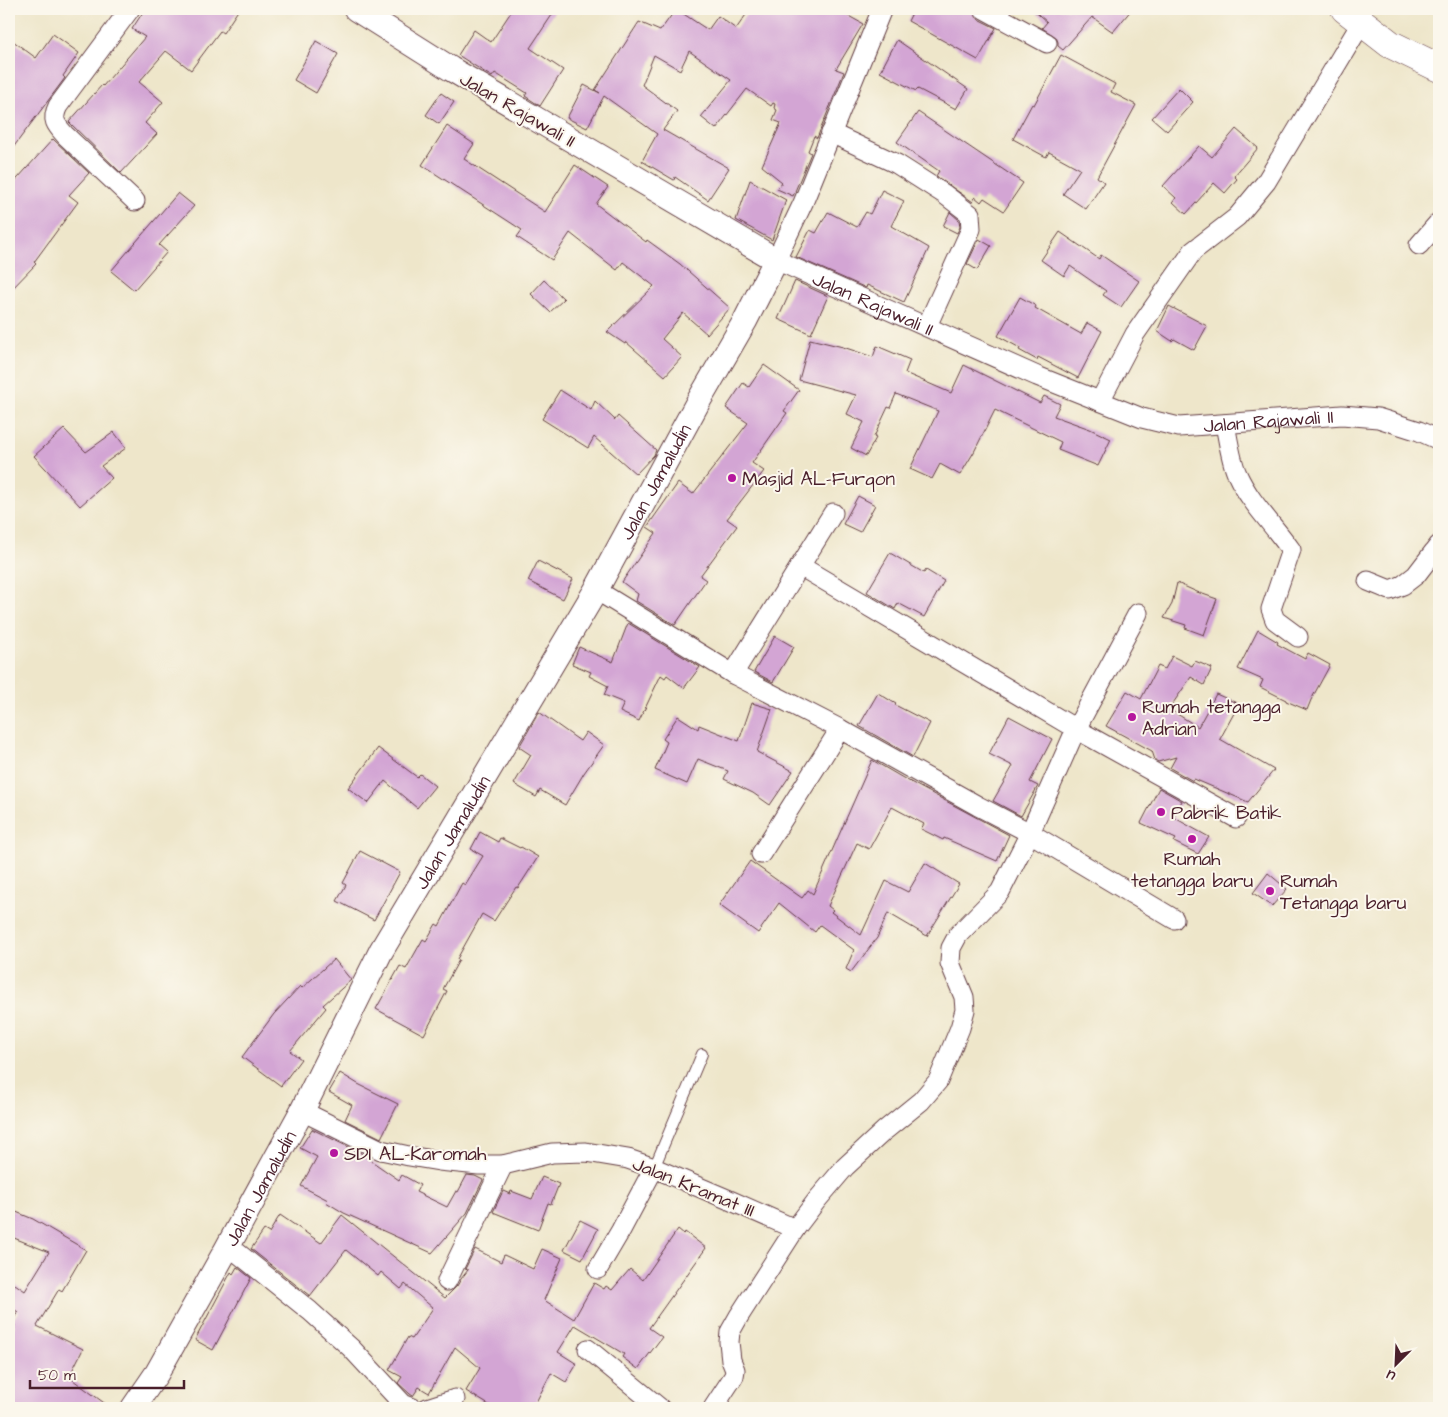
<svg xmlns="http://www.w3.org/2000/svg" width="1448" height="1417" viewBox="0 0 1448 1417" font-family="'Architects Daughter',sans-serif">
  <rect width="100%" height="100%" fill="#fbf7ec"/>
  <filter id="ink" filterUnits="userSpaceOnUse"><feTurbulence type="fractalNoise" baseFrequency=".02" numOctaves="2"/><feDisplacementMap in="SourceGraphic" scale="10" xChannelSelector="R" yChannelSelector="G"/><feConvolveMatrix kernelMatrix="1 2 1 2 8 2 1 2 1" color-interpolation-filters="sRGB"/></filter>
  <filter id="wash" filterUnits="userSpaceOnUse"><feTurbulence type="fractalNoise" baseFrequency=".0096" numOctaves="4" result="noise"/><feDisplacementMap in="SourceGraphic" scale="20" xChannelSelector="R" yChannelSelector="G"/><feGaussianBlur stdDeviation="1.12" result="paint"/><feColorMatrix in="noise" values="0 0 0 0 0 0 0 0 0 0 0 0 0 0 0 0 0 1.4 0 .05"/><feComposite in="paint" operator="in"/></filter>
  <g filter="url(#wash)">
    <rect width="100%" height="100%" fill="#eee6ca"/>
    <g id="blocks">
      <g fill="#d3a5d4">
        <path d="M145 9H239L223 33 220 31 191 70 166 51 139 82 163 102 145 123 157 134 121 173 69 122 102 85 103 86 145 37 132 29Z"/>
        <path d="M513 9H556L530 48 563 70 540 106 525 96 527 93 495 73 492 77 458 55 474 30 491 42Z"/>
        <path d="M676 9 708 30 718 16 736 29 750 9H836L863 24 836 69 844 72 817 138 814 136 808 151 811 153 793 196 777 189 782 182 762 166 781 123 773 120 777 110 774 108 775 104 773 103 771 106 747 89 716 129 701 117 731 80 689 51 680 70 654 55 642 85 677 111 663 130 729 168 708 200 675 177 674 180 642 161 657 134 604 96 587 128 567 118 584 85 600 93 595 90 639 22 660 31Z"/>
        <path d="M914 9H973L974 14 978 19 996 28 978 60 908 21Z"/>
        <path d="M1032 9H1132L1113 32 1092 17 1063 50 1058 46V42L1056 37 1042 28 1047 22Z"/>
        <path d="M53 34 79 53 63 76 65 78 9 153V38L36 58Z"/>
        <path d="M897 40 968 89 956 109 918 89 916 91 880 72Z"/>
        <path d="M316 41 338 54 316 93 294 80Z"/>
        <path d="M1061 55 1115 84 1111 92 1136 105 1097 177 1104 182 1086 209 1063 194 1080 169 1049 152 1046 157 1013 139 1032 104 1034 105Z"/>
        <path d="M1179 88 1193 102 1167 131 1152 118Z"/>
        <path d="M441 93 454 102 439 124 426 115Z"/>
        <path d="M918 112 1023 183 1004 211 984 198 981 202 975 197 973 202 936 176 939 171 897 142Z"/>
        <path d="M447 126 474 144 464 159 545 212 575 165 608 187 596 204 646 242 647 240 680 264 730 308 707 334 683 313 662 339 682 357 665 376 626 342 625 344 607 332 654 286 623 262 617 270 570 233 552 260 517 237 522 230 422 165Z"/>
        <path d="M1236 129 1258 148 1234 176 1237 179 1225 193 1214 183 1186 214 1173 202 1176 198 1163 186 1199 146 1212 157Z"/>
        <path d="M53 139 89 173 69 195 78 202 34 262 36 264 9 292V188Z"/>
        <path d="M750 180 786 200 772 240 736 220Z"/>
        <path d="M882 190 904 201 891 226 929 248 904 302 867 285 866 288 796 257 810 230 816 233 828 212 857 227 866 212 870 214Z"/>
        <path d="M178 193 194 206 159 245 167 252 134 290 111 271Z"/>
        <path d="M950 212 959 220 960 227 957 233 943 226Z"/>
        <path d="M1060 232 1099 259 1101 255 1139 281 1121 307 1103 295 1106 291 1070 266 1064 276 1041 260Z"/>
        <path d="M979 239 991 246 977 270 967 264Z"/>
        <path d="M544 280 564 299 550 312 531 294Z"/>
        <path d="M795 281 828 296 811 334 778 319Z"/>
        <path d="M1020 297 1036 306 1035 308 1081 334 1087 323 1102 331 1078 378 1038 357 1037 360 1019 350 1020 348 998 336Z"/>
        <path d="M1169 306 1207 326 1194 350 1174 339 1172 341 1157 331Z"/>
        <path d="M810 339 843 347 873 357 877 346 910 360 905 373 951 393 964 365 1040 403 1044 396 1060 404 1054 416 1090 429 1111 439 1098 466 1058 450 1061 442 995 410 974 452 960 475 940 464 932 479 910 469 938 411 896 394 890 408 888 407 874 437 876 438 866 456 851 448 864 422 847 414 856 395 799 380Z"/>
        <path d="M764 365 799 390 784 411 787 413 752 463 764 471 727 519 737 526 700 576 706 580 675 625 636 601 638 594 622 582 656 533 647 527 678 483 693 494 748 423 726 408 743 383 749 387Z"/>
        <path d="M560 390 591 410 595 401 615 420 618 416 656 450 654 455 636 474 594 437 588 448 542 419Z"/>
        <path d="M64 429 86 452 114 432 126 448 101 466 112 478 80 506 34 456Z"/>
        <path d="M858 496 875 505 860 532 843 524Z"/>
        <path d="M890 553 924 573 926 570 944 581 924 617 898 603 895 609 867 592Z"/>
        <path d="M538 561 573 579 563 599 528 581Z"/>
        <path d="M1177 583 1197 592 1217 599 1204 635 1185 628 1186 625 1164 618 1172 604Z"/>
        <path d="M628 623 700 667 684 688 667 675 665 678 661 675 639 721 620 712 624 703 604 695 608 686 589 676 591 672 572 664 579 647 613 662Z"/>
        <path d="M1258 630 1278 642 1277 644 1305 659 1308 653 1330 665 1311 700 1307 710 1286 701V700L1260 687 1263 680 1238 669Z"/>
        <path d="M775 636 794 647 773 682 754 672Z"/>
        <path d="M1172 656 1192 666 1195 661 1212 668 1204 685 1191 677 1169 709 1198 727 1216 694 1239 704 1220 739 1274 770 1248 802 1194 779 1193 781 1170 768 1176 757 1158 762 1155 760 1152 751 1106 726 1127 691 1141 699 1158 666 1165 669Z"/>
        <path d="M878 693 896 704 895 705 930 723 913 757 859 726Z"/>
        <path d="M752 703 772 709 757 752 793 771 770 805 753 793 724 779 728 771 698 759 687 784 655 770 667 742 663 739 678 716 698 729 699 725 739 741Z"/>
        <path d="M539 712 580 741 586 732 604 745 584 773 565 805 540 790 536 797 514 784 531 755 519 747Z"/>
        <path d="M1009 716 1052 739 1030 782 1038 786 1021 816 993 801 1013 766 989 754Z"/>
        <path d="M378 748 417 777 420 774 435 786 417 808 385 781 368 803 348 788Z"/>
        <path d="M872 760 903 778 1009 835 997 861 944 838 943 840 921 829 924 824 892 807 869 849 857 843 828 906 833 910 831 912 861 935 886 881 908 892 925 863 959 884 927 936 888 913 877 938 851 972 846 969 854 950 820 925 815 932 779 903 758 933 719 905 750 861 802 898 808 890 813 894Z"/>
        <path d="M1159 788 1182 801 1173 817 1209 837 1198 854 1174 842 1176 839 1141 823Z"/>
        <path d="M480 832 498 842 500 838 520 848 521 847 538 857 518 888 516 887 494 921 482 914 457 959 459 960 443 989 447 991 424 1035 376 1009 400 966 406 969 423 939 426 941 436 924 439 926 462 883 465 885 483 856 471 849Z"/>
        <path d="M360 851 400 872 374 920 337 901 346 885 343 883Z"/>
        <path d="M1268 873 1287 889 1272 906 1253 893Z"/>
        <path d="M334 959 351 980 323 1005 326 1008 290 1051 301 1059 281 1086 242 1057 274 1014 300 986 302 988Z"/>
        <path d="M340 1073 358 1084 398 1104 381 1138 345 1120 352 1105 329 1092Z"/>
        <path d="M312 1129 371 1158 370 1160 399 1180 402 1175 420 1185 416 1192 447 1207 456 1191 458 1192 467 1175 475 1176 483 1180 467 1213 432 1253 344 1213 326 1202 328 1200 301 1186 317 1157 300 1148Z"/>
        <path d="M542 1177 559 1184 551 1204 548 1203 538 1230 493 1212 503 1191 510 1194 511 1191 532 1199Z"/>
        <path d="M9 1209 33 1219 86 1250 62 1291 59 1289 37 1326 83 1349 69 1377 111 1408H9V1336L15 1325 11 1323 18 1312 9 1306V1295L15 1284 25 1291 49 1252 9 1236Z"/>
        <path d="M280 1215 321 1243 342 1215 445 1298 457 1286 461 1279 468 1270 465 1269 475 1249 501 1262 504 1255 533 1269 542 1249 562 1258 544 1300 574 1319 594 1283 604 1289 606 1286 612 1290 630 1269 643 1280 678 1229 684 1234 685 1232 706 1248 649 1328 662 1337 638 1369 622 1357 624 1354 575 1325 558 1352 577 1364 566 1382 551 1373 533 1408H494L466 1391 480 1368 455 1347 429 1393 419 1387 413 1396 410 1394 398 1383 402 1377 389 1370 408 1337 412 1339 433 1308 405 1284 401 1289 381 1272 378 1276 346 1250 310 1296 251 1249 264 1230 269 1233Z"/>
        <path d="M580 1220 598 1229 582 1259 564 1250Z"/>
        <path d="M237 1267 251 1278 213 1350 195 1340 231 1272 233 1274Z"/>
      </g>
    </g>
  </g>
  <g filter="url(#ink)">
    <use href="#blocks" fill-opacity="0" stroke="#633d43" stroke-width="1"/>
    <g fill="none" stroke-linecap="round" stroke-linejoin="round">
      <defs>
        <path id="service" d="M654 1168 702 1054"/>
        <g id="minor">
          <path d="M130 9 58 106C51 120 56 125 66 136L135 201"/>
          <path id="s1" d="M882 9 803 203 776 260 1037 376 1142 418 1179 427 1342 415 1378 418 1419 431 1439 440"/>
          <path d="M984 9 1047 43"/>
          <path d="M831 133 897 164 944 194 970 214 971 229 927 326"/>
          <path d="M1419 245 1439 222"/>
          <path d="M1100 401 1135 334 1193 251 1237 217 1266 182 1362 22"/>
          <path d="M1225 424C1228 439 1231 461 1237 474 1250 503 1273 524 1291 550L1271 609 1275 620 1298 637"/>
          <path d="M800 566 1076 729 1236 818"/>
          <path d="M1368 581 1390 590 1403 585 1416 575 1439 545"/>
          <path d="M596 590 733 674 840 729 978 806 1030 833 1174 919"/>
          <path d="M733 674 833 513"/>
          <path d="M761 854 840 729"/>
          <path d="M302 1111 381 1150 409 1156 439 1161 479 1165H503L552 1153 586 1152 628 1159 654 1168 727 1199 795 1229"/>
          <path d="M229 1246 310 1311 351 1348 403 1404 413 1408"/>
          <path d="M598 1269 621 1230 654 1168"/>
          <path d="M447 1281 503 1165"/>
          <path d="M588 1349 660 1408"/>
          <path d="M427 1408 455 1399"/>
          <path d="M713 1408 734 1376 735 1370 731 1360 729 1342 730 1332 739 1316 795 1229 817 1200 845 1167 884 1131 921 1101 938 1081 960 1028 965 1010 964 997 950 963 951 948 958 935 1000 892 1030 833 1076 729 1138 613"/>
        </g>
        <g id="tertiary">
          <path id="s2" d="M133 1408 157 1373 226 1250 302 1111 381 951 596 590 698 402 745 321 776 260 451 69 356 9"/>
        </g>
        <path id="primary" d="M1345 9 1390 44 1439 68"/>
      </defs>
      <use href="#service" stroke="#633d43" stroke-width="12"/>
      <use href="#minor" stroke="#633d43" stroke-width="21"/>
      <use href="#tertiary" stroke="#633d43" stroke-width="26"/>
      <use href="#primary" stroke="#633d43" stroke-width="29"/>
      <use href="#service" stroke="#fff" stroke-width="10"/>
      <use href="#minor" stroke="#fff" stroke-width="19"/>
      <use href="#tertiary" stroke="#fff" stroke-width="24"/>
      <use href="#primary" stroke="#fff" stroke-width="28"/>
    </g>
  </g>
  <g fill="#b5179e" stroke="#fbf7ec" stroke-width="2">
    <circle cx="732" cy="478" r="5"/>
    <circle cx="1132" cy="717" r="5"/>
    <circle cx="1161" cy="812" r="5"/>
    <circle cx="1192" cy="839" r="5"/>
    <circle cx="1270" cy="891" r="5"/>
    <circle cx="334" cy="1153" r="5"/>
  </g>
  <g text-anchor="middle" stroke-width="4" stroke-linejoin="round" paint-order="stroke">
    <g font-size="19" fill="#4a1f2b" stroke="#fbf7ec">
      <text transform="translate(518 109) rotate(30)" y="7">Jalan Rajawali II</text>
      <text dy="7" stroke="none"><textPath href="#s1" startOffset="379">Jalan Rajawali II</textPath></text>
      <text dy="7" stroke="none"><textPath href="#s1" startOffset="799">Jalan Rajawali II</textPath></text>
      <text dy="7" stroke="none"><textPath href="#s2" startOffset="1064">Jalan Jamaludin</textPath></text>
      <text dy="7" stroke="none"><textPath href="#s2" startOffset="659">Jalan Jamaludin</textPath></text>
      <text transform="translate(694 1186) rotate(22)" y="7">Jalan Kramat III</text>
      <text dy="7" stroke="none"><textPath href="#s2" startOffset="254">Jalan Jamaludin</textPath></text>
    </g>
    <g font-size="19" fill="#4a1f2b" stroke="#fbf7ec" text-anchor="start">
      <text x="742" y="485">Masjid AL-Furqon</text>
      <text x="1142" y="713">Rumah tetangga<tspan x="1142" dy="22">Adrian</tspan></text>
      <text x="1171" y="819">Pabrik Batik</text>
      <text x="1192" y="865" text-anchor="middle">Rumah<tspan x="1192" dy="22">tetangga baru</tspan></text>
      <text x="1280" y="887">Rumah<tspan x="1280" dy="22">Tetangga baru</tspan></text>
      <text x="344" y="1160">SDI AL-Karomah</text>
    </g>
  </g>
  <rect width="1448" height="1417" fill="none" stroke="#fbf7ec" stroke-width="30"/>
  <g transform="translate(1396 1364) rotate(204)" stroke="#fbf7ec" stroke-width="4" paint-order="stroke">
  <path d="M0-4L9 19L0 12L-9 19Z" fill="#4a1f2b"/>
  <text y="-8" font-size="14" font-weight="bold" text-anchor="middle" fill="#4a1f2b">U</text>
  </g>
  <path d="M30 1380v8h154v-8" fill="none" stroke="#4a1f2b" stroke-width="2.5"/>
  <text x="38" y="1380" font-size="15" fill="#4a1f2b" stroke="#fbf7ec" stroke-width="4" paint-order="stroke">50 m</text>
</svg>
